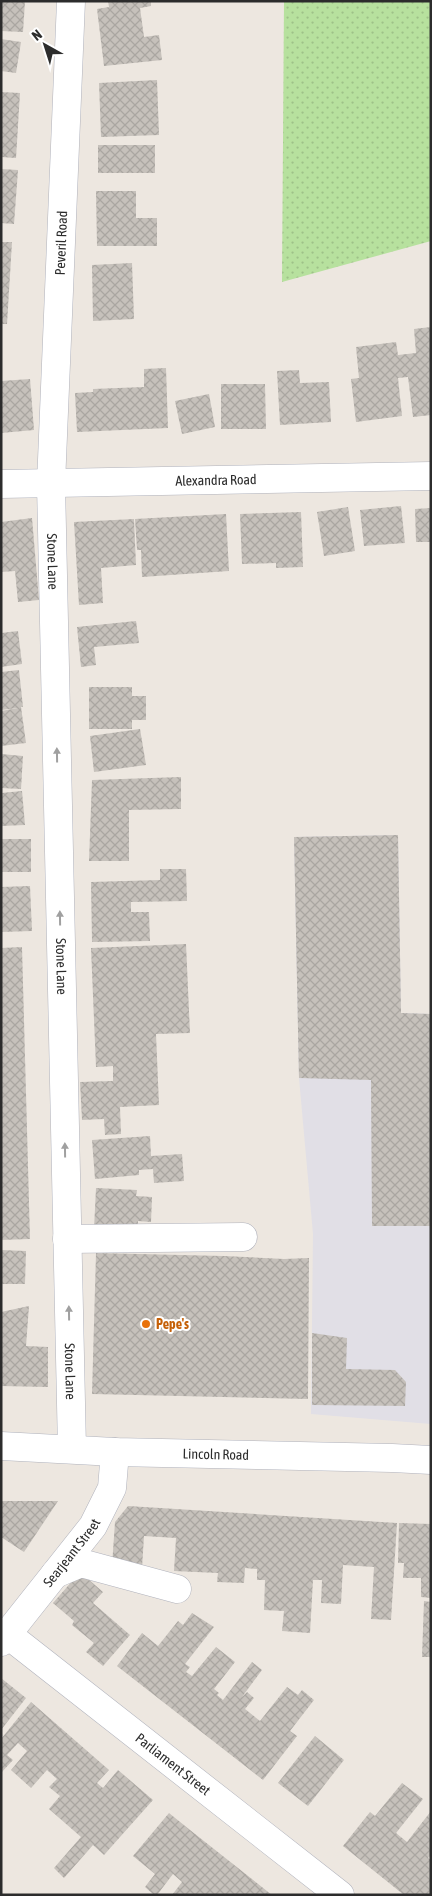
<svg xmlns="http://www.w3.org/2000/svg" width="432" height="1896" viewBox="0 0 432 1896" font-family="'Asap Condensed',sans-serif">
  <defs>
    <pattern id="garden-dots" width="8" height="8" patternUnits="userSpaceOnUse" patternTransform="scale(1.25)"><rect width="8" height="8" fill="#b7e19e"/><path d="M2 2h.1M6 6h.1" fill="none" stroke="#9ec188" stroke-width="1.8" stroke-linecap="round"/></pattern>
    <pattern id="building-cross-hatch" width="8" height="8" patternUnits="userSpaceOnUse" patternTransform="scale(1.25)"><rect width="8" height="8" fill="#c6c1bb"/><path d="M0 0l8 8M0 8l8-8" fill="none" stroke="#aaa6a1"/></pattern>
  </defs>
  <rect width="100%" height="100%" fill="#ede7e0"/>
  <path fill="#e1dfe6" d="M398 835 401 1013 431 1014V1424L311 1414 313 1234 299 1078 294 837Z"/>
  <path fill="url(#garden-dots)" d="M284 1H431V241L282 282Z"/>
  <g fill="url(#building-cross-hatch)">
    <path d="M1 1H25L23 32 1 31Z"/>
    <path d="M108 1H151V6L140 8 144 37 159 35 162 60 104 66 97 9 109 7Z"/>
    <path d="M1 39 21 42 16 73 1 71Z"/>
    <path d="M157 80 159 135 101 137 99 83Z"/>
    <path d="M1 92 20 93 16 158 1 157Z"/>
    <rect x="98" y="145" width="57" height="28"/>
    <path d="M1 169 18 170 14 224 1 223Z"/>
    <path d="M96 191H136V218H157V246H97Z"/>
    <path d="M1 242H12L7 324H1Z"/>
    <path d="M132 263 134 319 93 321 92 265Z"/>
    <path d="M431 327V415L413 417 408 377 398 378 402 416 356 422 351 379 359 378 356 347 396 342 398 355 416 353 414 329Z"/>
    <path d="M166 368 168 428 77 432 75 393 93 392V389L144 387V369Z"/>
    <path d="M299 370 300 383 329 382 331 422 280 425 277 371Z"/>
    <path d="M30 379 34 430 1 433V381Z"/>
    <path d="M221 384H265L266 429H221Z"/>
    <path d="M209 394 215 427 182 434 175 401Z"/>
    <path d="M401 506 405 543 364 546 360 510Z"/>
    <path d="M348 507 355 551 324 556 317 512Z"/>
    <path d="M431 508V542H416L415 509Z"/>
    <path d="M301 512 303 567 276 568V563L242 564 240 514Z"/>
    <path d="M226 514 229 571 142 577 141 550H137L135 519Z"/>
    <path d="M32 518 39 600 18 602 15 571 1 572V522Z"/>
    <path d="M134 519 136 565 101 568 103 603 79 605 74 522Z"/>
    <path d="M136 621 139 643 94 647 96 665 81 667 77 627Z"/>
    <path d="M18 631 22 664 1 667V633Z"/>
    <path d="M19 670 23 707H21L26 743 1 746V711L18 708 1 710V672Z"/>
    <path d="M89 687H132V696H146V720H132V729H89Z"/>
    <path d="M140 729 146 765 94 772 90 736Z"/>
    <path d="M1 754 23 756 21 789 1 788Z"/>
    <path d="M181 777V809L129 810V861H89L92 780Z"/>
    <path d="M22 791 25 825 1 826V793Z"/>
    <path d="M398 835 401 1013 431 1014V1226H372L371 1080 299 1078 294 837Z"/>
    <rect x="1" y="839" width="30" height="33"/>
    <path d="M160 869H186L187 901 131 902V912H149L150 941 92 942 91 882 160 880Z"/>
    <path d="M30 886 32 931 1 932V887Z"/>
    <path d="M186 944 190 1033 156 1034 159 1105 120 1107 121 1134 105 1135 104 1119 82 1120 80 1082 113 1081V1066L96 1067 91 948Z"/>
    <path d="M22 947 30 1239 1 1240V948Z"/>
    <path d="M150 1136 151 1156 182 1154 184 1181 154 1183 153 1169 139 1170V1175L95 1179 92 1140Z"/>
    <path d="M96 1188 137 1190 136 1196 152 1197 151 1222 138 1221V1231L94 1229Z"/>
    <path d="M1 1250 26 1251 25 1284H1Z"/>
    <path d="M96 1253 224 1256 284 1259 309 1258 308 1399 92 1394Z"/>
    <path d="M29 1306 26 1346 48 1347V1387L1 1386V1312Z"/>
    <path d="M312 1333 347 1338 346 1369 395 1370 406 1382 405 1406 312 1405Z"/>
    <path d="M1 1501H58L24 1552 1 1537Z"/>
    <path d="M128 1506 397 1523 391 1620 371 1619 374 1567 343 1565 341 1604 321 1603 322 1580H313L310 1633 282 1631 284 1611 264 1610 265 1580H257V1569L245 1568 244 1583 217 1582 218 1573 174 1571 176 1538 144 1536 142 1568 112 1566 115 1522Z"/>
    <path d="M399 1523 431 1524V1598L421 1597V1578H403L404 1563H398Z"/>
    <path d="M80 1572 103 1592 93 1603 130 1635 103 1666 86 1652 94 1643 72 1625 74 1621 53 1603Z"/>
    <path d="M424 1601 431 1602V1657H422Z"/>
    <path d="M192 1613 214 1627 185 1664 190 1667 186 1672 192 1676 216 1647 235 1662 214 1689 219 1693 217 1695 223 1700 252 1662 262 1670 242 1697 247 1692 254 1698 245 1709 260 1721 287 1687 298 1695 302 1690 314 1700 290 1731 297 1736 263 1780 117 1666 142 1633 158 1646 178 1621 183 1625Z"/>
    <path d="M1 1678 26 1698 1 1730Z"/>
    <path d="M31 1702 109 1770 97 1783 103 1788 118 1770 153 1800 104 1855 93 1845 64 1878 54 1868 81 1837 49 1809 60 1796 49 1787 57 1779 47 1770 31 1788 11 1770 27 1751 18 1743 7 1755 13 1760 1 1773V1739Z"/>
    <path d="M315 1736 344 1760 308 1806 278 1783Z"/>
    <path d="M402 1783 423 1799 396 1833 407 1842 431 1811V1855L428 1858 431 1860V1895H404L343 1846 370 1812 375 1816Z"/>
    <path d="M169 1813 190 1830 272 1895H172L182 1882 173 1874 157 1895H154L145 1887 155 1874 133 1856Z"/>
  </g>
  <g fill="none" stroke-linecap="round" stroke-linejoin="round">
    <defs>
      <g id="minor">
        <path id="s1" d="M71 1 51 484 72 1449"/>
        <path id="s2" d="M1 484 431 476"/>
        <path d="M67 1239 243 1237"/>
        <path id="s3" d="M1 1446 115 1452 392 1458 431 1460"/>
        <path d="M55 1574 81 1563 177 1589"/>
        <path id="s4" d="M7 1634 340 1895"/>
        <path id="s5" d="M1 1642 93 1526 112 1488 115 1452"/>
      </g>
    </defs>
    <use href="#minor" stroke="#b0b2bc" stroke-width="29"/>
    <use href="#minor" stroke="#fff" stroke-width="28"/>
  </g>
  <defs><path id="oneway-solid" d="M-6-.8H1V-3.2L6.5 0L1 3.2V.8H-6Z" transform="scale(1.25)"/></defs>
  <g fill="#a0a0a0">
    <use href="#oneway-solid" transform="translate(57 755) rotate(-91)"/>
    <use href="#oneway-solid" transform="translate(60 918) rotate(-91)"/>
    <use href="#oneway-solid" transform="translate(65 1150) rotate(-91)"/>
    <use href="#oneway-solid" transform="translate(69 1313) rotate(-91)"/>
  </g>
  <circle fill="#e8710a" stroke="#fff" stroke-width="2" cx="146" cy="1324" r="5"/>
  <g text-anchor="middle" stroke-width="4" stroke-linejoin="round" paint-order="stroke">
    <g font-size="14" fill="#2c2c2c" stroke="#fff">
      <text transform="translate(61 243) rotate(-88)" y="5">Peveril Road</text>
      <text dy="5" stroke="none"><textPath href="#s2" startOffset="215">Alexandra Road</textPath></text>
      <text dy="5" stroke="none"><textPath href="#s1" startOffset="561">Stone Lane</textPath></text>
      <text dy="5" stroke="none"><textPath href="#s1" startOffset="966">Stone Lane</textPath></text>
      <text dy="5" stroke="none"><textPath href="#s1" startOffset="1371">Stone Lane</textPath></text>
      <text dy="5" stroke="none"><textPath href="#s3" startOffset="215">Lincoln Road</textPath></text>
      <text dy="5" stroke="none"><textPath href="#s5" startOffset="114">Searjeant Street</textPath></text>
      <text dy="5" stroke="none"><textPath href="#s4" startOffset="211">Parliament Street</textPath></text>
    </g>
    <g font-size="14" font-weight="bold" fill="#c56008" stroke="#fff" text-anchor="start">
      <text x="156" y="1329">Pepe's</text>
    </g>
  </g>
  <rect width="432" height="1896" fill="none" stroke="#2c2c2c" stroke-width="5"/>
  <g transform="translate(45 45) rotate(321)" stroke="#ffffff" stroke-width="4" paint-order="stroke">
  <path d="M0-4L9 19L0 12L-9 19Z" fill="#2c2c2c"/>
  <text y="-8" font-size="14" font-weight="bold" text-anchor="middle" fill="#2c2c2c">N</text>
  </g>
</svg>
